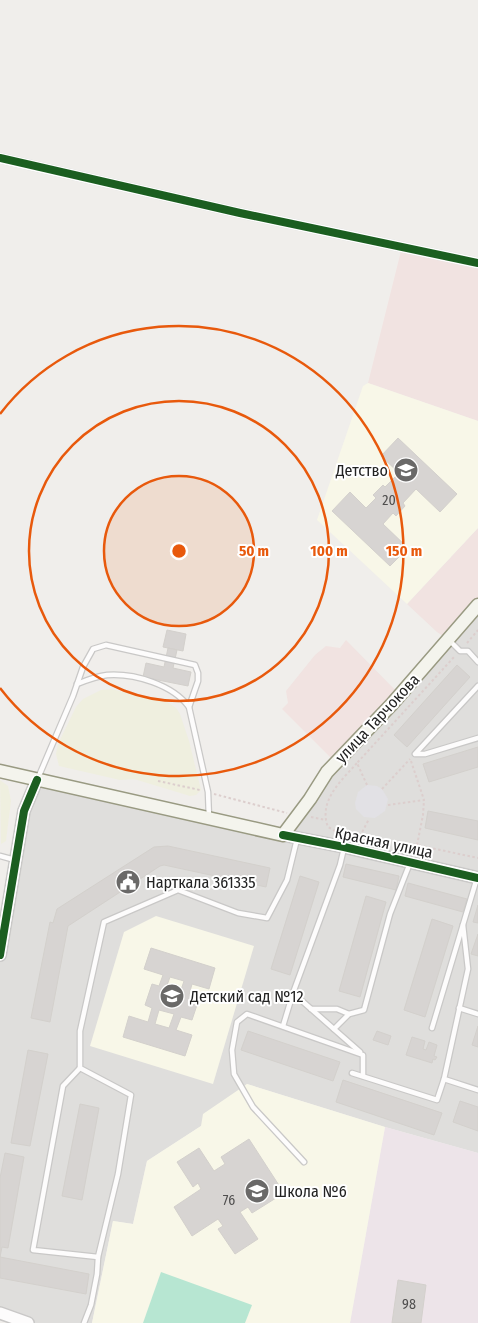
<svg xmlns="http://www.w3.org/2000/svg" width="478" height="1323" viewBox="0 0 478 1323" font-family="'Fira Sans Condensed',sans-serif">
  <rect width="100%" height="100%" fill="#f0eeeb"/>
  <path fill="#dfdedc" d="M478 605V1153L385 1127 247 1084 201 1126 147 1161 133 1224 113 1221 92 1323H28L0 1313V955L24 811 37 780 283 835 297 815Z"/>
  <g fill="#f1e3e1">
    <path d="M402 247 478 263V421L368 383Z"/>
    <path d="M478 528V605L449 640 437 632 407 604Z"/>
    <path d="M346 640 400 695 335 762 282 709 288 703 286 691 315 655 326 646 340 648Z"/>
  </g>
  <path fill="#ede4e9" d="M385 1127 478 1153V1323H350Z"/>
  <g fill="#f8f7e8">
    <path d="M368 383 478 421V528L407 604 317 520 363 386Z"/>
    <path d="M156 916 254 946 213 1084 90 1046 124 932Z"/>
    <path d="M247 1084 385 1127 350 1323H92L113 1221 133 1224 147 1161 201 1126 203 1114Z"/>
  </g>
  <g fill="#efefdf">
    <path d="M111 689 167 702 176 708 180 714 189 741 201 790 196 795 190 796 134 779 120 780 59 766 56 754 58 744 76 707 83 699 101 690Z"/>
    <path d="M0 780 8 786 11 801 6 841 1 844Z"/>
  </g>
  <path fill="#b7e6d2" d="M161 1272 252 1305 245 1323H143Z"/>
  <path fill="#e2e1e5" d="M367 785 377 786 382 789 388 799 385 811 375 818 364 817 356 809 355 803 358 792Z"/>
  <g fill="#d7d4d2" stroke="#d3d0cc" fill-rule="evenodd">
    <path d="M398 438 457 494 440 512 416 489 403 503 405 506 396 516 393 513 383 524 408 548 390 566 332 511 350 492 366 508 376 498 373 495 383 485 385 487 399 473 381 456Z"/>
    <path d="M167 630 186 634 183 651 163 647Z"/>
    <path d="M168 648 177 650 173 668 191 672 188 686 143 677 146 663 164 667Z"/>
    <path d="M457 665 470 677 407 747 394 735Z"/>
    <path d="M478 747V767L429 782 423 764Z"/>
    <path d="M428 811 478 821V840L425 828Z"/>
    <path d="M168 846 270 868 266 887 164 865 160 866 68 926 50 1022 31 1018 50 922 53 923 57 909 154 847Z"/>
    <path d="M346 864 399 876 396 890 343 877Z"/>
    <path d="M300 876 319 882 290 975 271 969Z"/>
    <path d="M408 883 467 899 463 912 405 896Z"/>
    <path d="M366 896 386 902 360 997 339 991Z"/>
    <path d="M478 905V923L473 922Z"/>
    <path d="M432 919 453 926 425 1017 404 1010Z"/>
    <path d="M478 934V956L471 954Z"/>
    <path d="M151 948 215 968 209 989 192 984 189 995 199 999 192 1020 181 1017 176 1030 192 1035 185 1056 123 1037 129 1016 148 1022 152 1008 145 1005 152 984 159 986 163 975 144 969ZM170 977 184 981 180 993 166 988ZM159 1010 174 1014 169 1028 155 1024Z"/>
    <path d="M478 1026V1047L472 1045Z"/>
    <path d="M248 1031 340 1062 333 1081 241 1050Z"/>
    <path d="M377 1031 391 1036 388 1045 373 1040Z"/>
    <path d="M412 1037 425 1041 423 1049 426 1050 429 1042 437 1045 434 1056 437 1057 435 1060 433 1059 432 1063 406 1055Z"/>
    <path d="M28 1050 48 1054 30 1146 11 1143Z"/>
    <path d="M343 1080 442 1113 434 1135 336 1102Z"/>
    <path d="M460 1101 478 1107V1131L453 1122Z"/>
    <path d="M80 1104 99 1108 82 1200 62 1196Z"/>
    <path d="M249 1139 284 1193 252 1213 248 1207 240 1212 258 1239 235 1254 218 1229 223 1226 218 1219 192 1236 174 1207 201 1189 198 1183 193 1187 177 1162 199 1148 214 1171 225 1164 221 1157Z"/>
    <path d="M5 1153 24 1157 8 1248 2 1247 0 1257 89 1274 86 1294 0 1278V1178Z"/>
    <path d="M398 1280 426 1285 421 1323H392Z"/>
  </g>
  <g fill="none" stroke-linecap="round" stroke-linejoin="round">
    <defs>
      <g id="service">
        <path d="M449 640 460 651H468L478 662"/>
        <path d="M77 684C87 680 97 676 107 675 135 673 173 685 189 707"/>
        <path d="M478 686 415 754H425L478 738"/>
        <path d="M38 778 73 696 83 667 93 649 106 645 195 665 198 673V681L189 707 208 792 209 818"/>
        <path d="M0 856 15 860"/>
        <path d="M463 925 468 969 444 1079 478 1090"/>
        <path d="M293 993 360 1052"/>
        <path d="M459 1008 478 1014"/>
        <path d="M311 1009H337L349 1014"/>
        <path d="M283 1026 293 993 340 865 344 848"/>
        <path d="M432 1028 477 878"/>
        <path d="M334 1029 349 1014 364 1010 390 914 410 863"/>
        <path d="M80 1068 63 1086 33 1250 98 1257"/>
        <path d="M352 1073 437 1100 444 1079"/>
        <path d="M304 1162 253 1107 234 1074 232 1050 237 1022 247 1014 363 1055V1076"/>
        <path d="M84 1323 91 1305 97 1274 98 1257 118 1174 131 1095 80 1068V1031L104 922 178 890 238 913 267 918 287 880 297 839"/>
      </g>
      <path id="minor" d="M0 158 240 213 478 263"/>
      <g id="tertiary">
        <path d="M283 835 344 847 478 878"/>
        <path d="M0 955 24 811 37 780"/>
        <path d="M0 1313 28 1323"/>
      </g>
      <path id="secondary" d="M0 771 283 835 310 799 327 772 392 704 478 605"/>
    </defs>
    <use href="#service" stroke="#c9c8c7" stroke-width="7"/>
    <use href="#minor" stroke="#c9c8c7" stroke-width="11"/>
    <use href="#tertiary" stroke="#c9c8c7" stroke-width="14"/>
    <use href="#secondary" stroke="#999a82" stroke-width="15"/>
    <g stroke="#dccecd" stroke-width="2" stroke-dasharray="2.5 2.5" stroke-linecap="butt">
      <path d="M467 643 478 630"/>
      <path d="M158 781 200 790"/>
      <path d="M367 785 357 763 455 656"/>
      <path d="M382 789 410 759"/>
      <path d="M214 794 287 813"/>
      <path d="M388 805 424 800 411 761"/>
      <path d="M311 817 326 820"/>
      <path d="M344 836 328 827C318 801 341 781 357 763"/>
      <path d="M351 837 359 838 369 819"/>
      <path d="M359 838 417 845 478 858"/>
      <path d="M417 845 423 815 424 800"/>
    </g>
    <use href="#service" stroke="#fdfcfc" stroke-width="4.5"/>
    <use href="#minor" stroke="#fdfcfc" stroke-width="9"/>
    <use href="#tertiary" stroke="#fdfcfc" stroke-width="11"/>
    <use href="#secondary" stroke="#f4f4ed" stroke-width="12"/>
    <defs>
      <g id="cycleway">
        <path d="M0 158 240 213 478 263"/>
        <path d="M283 835 344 847 478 878"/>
        <path d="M0 955 24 811 37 780"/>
      </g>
    </defs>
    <use href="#cycleway" stroke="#fff" stroke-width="11"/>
    <use href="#cycleway" stroke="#1b5e20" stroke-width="8"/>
  </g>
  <circle cx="179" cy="551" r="75" fill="#e8590c" fill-opacity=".12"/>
  <g fill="none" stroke="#e8590c" stroke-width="2.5">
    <circle cx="179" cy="551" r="75"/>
    <circle cx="179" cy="551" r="150"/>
    <path d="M0 414A225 225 0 1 1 0 688"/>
  </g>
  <defs>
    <symbol id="school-disc" viewBox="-11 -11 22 22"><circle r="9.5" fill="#6a6968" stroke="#fff"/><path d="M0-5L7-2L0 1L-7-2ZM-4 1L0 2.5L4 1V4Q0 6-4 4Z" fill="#fff"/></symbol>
    <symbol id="civic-disc" viewBox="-11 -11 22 22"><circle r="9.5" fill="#6a6968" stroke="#fff"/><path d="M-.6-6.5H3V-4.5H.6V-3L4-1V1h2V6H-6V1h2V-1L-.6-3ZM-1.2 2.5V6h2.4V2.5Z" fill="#fff"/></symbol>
  </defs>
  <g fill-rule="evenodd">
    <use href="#school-disc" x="392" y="456" width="28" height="28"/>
    <use href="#civic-disc" x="114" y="868" width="28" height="28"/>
    <use href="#school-disc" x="158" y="982" width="28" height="28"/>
    <use href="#school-disc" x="243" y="1177" width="28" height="28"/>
  </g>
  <g text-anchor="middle" stroke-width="4" stroke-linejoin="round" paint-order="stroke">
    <g font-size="14" fill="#4f4e4e">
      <text x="389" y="505">20</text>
      <text x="229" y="1205">76</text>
      <text x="409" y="1309">98</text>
    </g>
    <g font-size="16" fill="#222" stroke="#fff" text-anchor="start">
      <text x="388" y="476" text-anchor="end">Детство</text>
      <text x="146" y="888">Нарткала 361335</text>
      <text x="190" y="1002">Детский сад №12</text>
      <text x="274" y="1197">Школа №6</text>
    </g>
    <g font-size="16" fill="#222" stroke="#fff">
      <text transform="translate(377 718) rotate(-47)" y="6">улица Тарчокова</text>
      <text transform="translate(384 842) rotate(12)" y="6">Красная улица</text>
    </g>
  </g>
  <circle cx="179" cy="551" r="8" fill="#e8590c" stroke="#fff" stroke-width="2.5"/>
  <g font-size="15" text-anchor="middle" font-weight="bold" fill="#e8590c" stroke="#fff" stroke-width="4" stroke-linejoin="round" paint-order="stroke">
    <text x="254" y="556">50 m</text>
    <text x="329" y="556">100 m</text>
    <text x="404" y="556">150 m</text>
  </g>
</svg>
